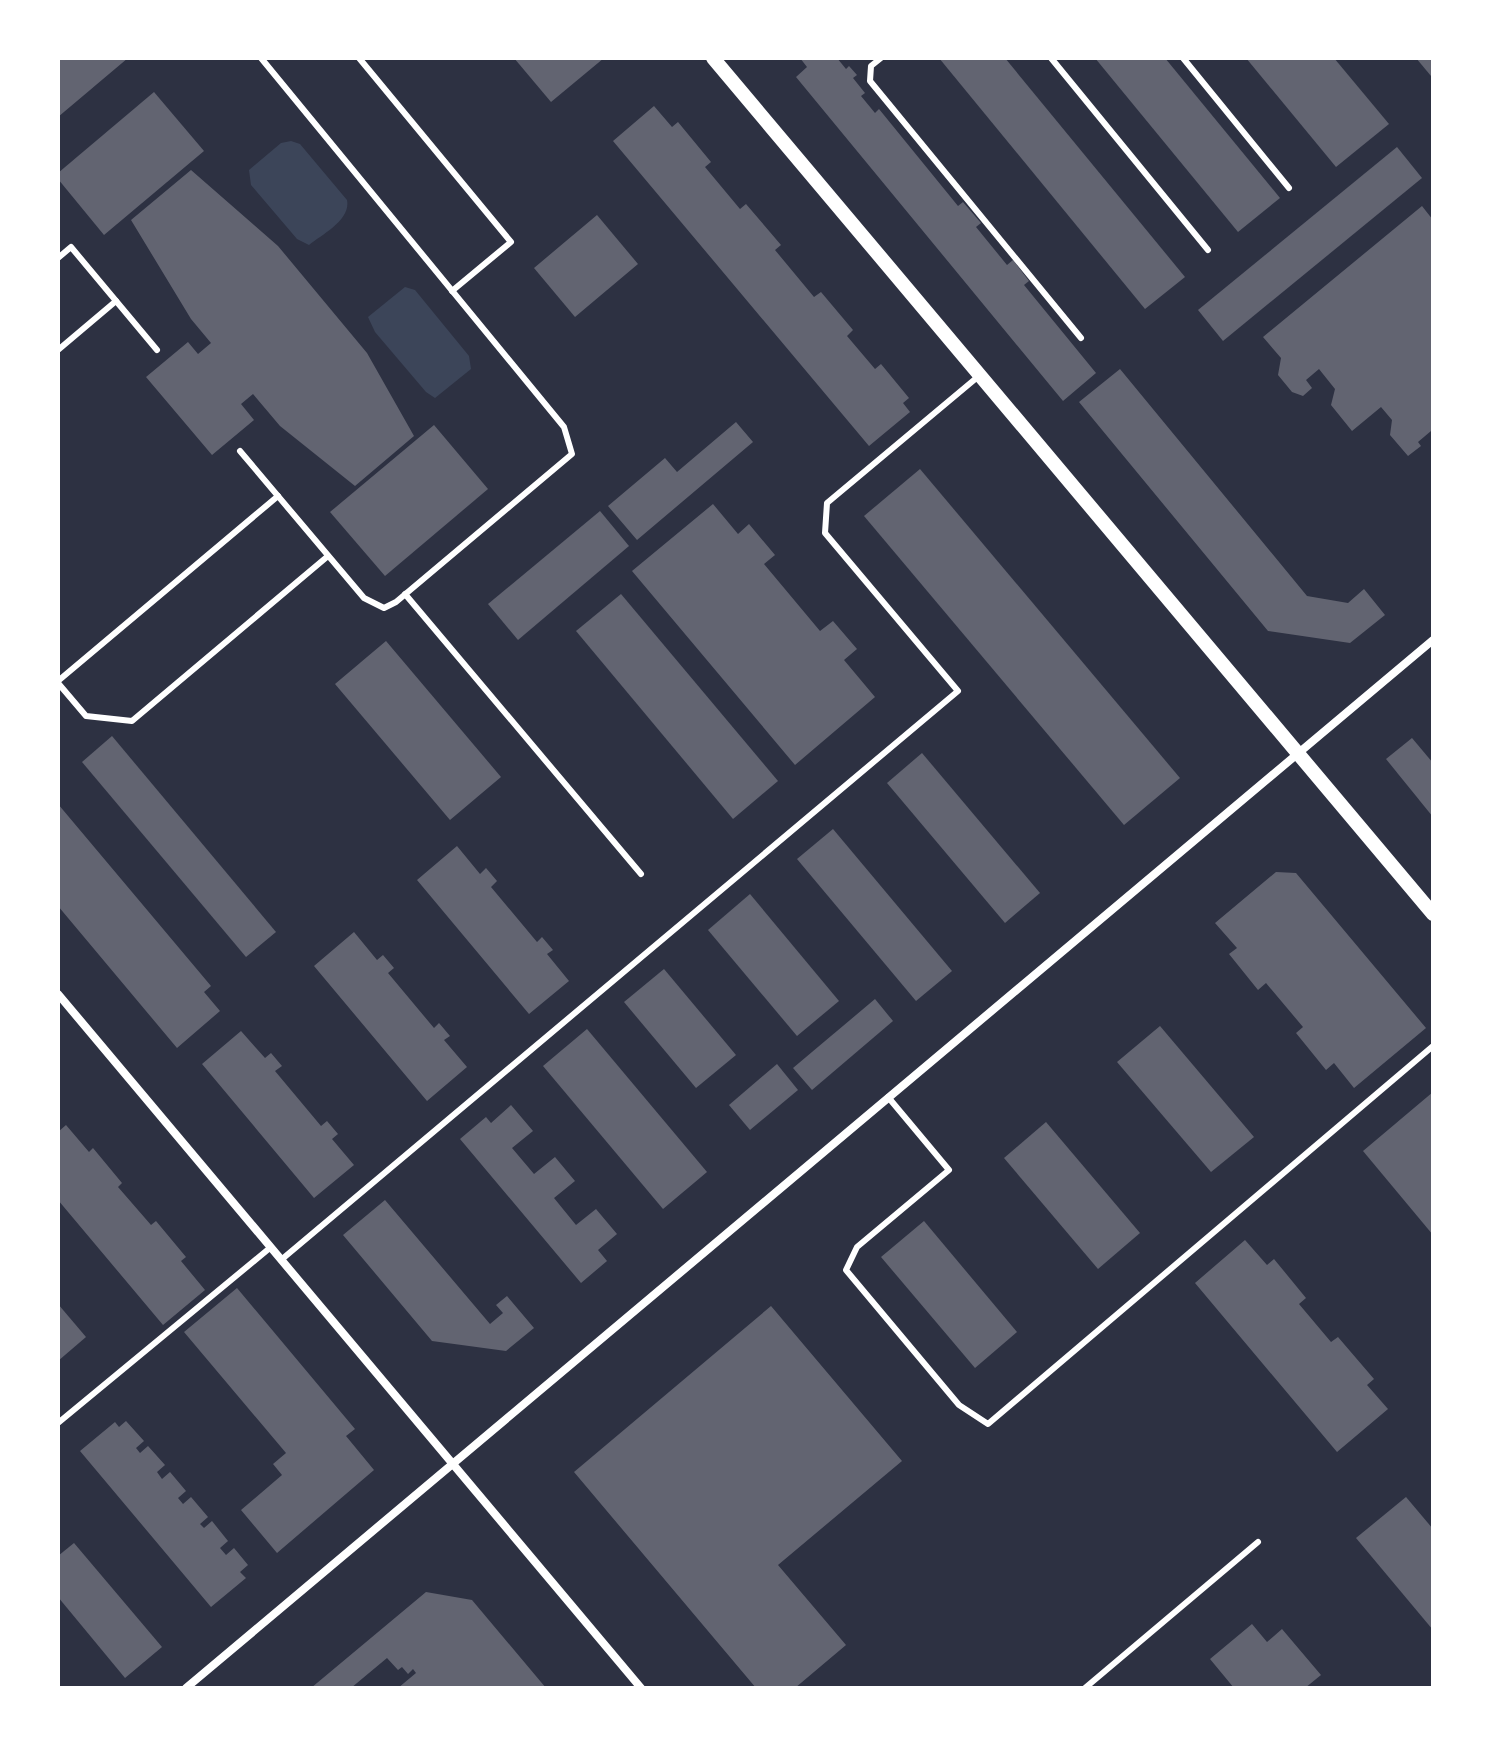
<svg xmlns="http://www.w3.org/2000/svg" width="1491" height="1746" viewBox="0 0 1491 1746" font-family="'Playfair Display',serif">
  <rect width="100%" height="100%" fill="#2d3142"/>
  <g fill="#3c4559">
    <path d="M291 141 300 144 347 200C351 220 323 234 309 245L297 239 251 185 249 170 281 143Z"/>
    <path d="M405 287 415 290 469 356 471 369 435 398 426 392 375 332 368 317Z"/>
  </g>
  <g fill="#626471">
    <path d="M58 58H128L58 117Z"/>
    <path d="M514 58H604L551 102Z"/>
    <path d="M800 58H837L846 69 849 66 857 75 853 78 865 93 861 96 875 113 879 109 958 206 963 202 981 223 976 227 1007 265 1013 260 1029 281 1024 285 1096 373 1063 401 796 77 807 67Z"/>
    <path d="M939 58H1005L1185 277 1145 309Z"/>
    <path d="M1095 58H1165L1280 198 1238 232Z"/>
    <path d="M1246 58H1334L1389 124 1336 167Z"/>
    <path d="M1416 58H1433V74L1431 76Z"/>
    <path d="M154 92 204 151 104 235 58 179V173Z"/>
    <path d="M654 106 672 127 678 122 711 162 705 167 740 209 746 204 781 245 775 250 814 297 821 292 853 330 847 336 875 369 881 364 909 398 903 403 910 412 869 446 613 141Z"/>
    <path d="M1397 147 1422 178 1223 341 1198 310Z"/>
    <path d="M191 170 278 246 367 353 414 436 355 486 280 426 253 394 241 404 254 420 212 455 146 377 188 342 198 354 211 343 191 319 131 220Z"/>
    <path d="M1422 206 1433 220V433L1431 431 1418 442 1421 446 1408 456 1390 435 1392 420 1381 407 1352 431 1331 405 1335 389 1319 369 1306 380 1312 388 1303 396 1292 392 1278 375 1281 358 1263 337Z"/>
    <path d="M597 215 638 264 575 317 534 268Z"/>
    <path d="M1120 369 1307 596 1348 603 1364 589 1385 615 1350 643 1268 631 1079 402Z"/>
    <path d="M736 422 753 442 637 540 608 506 665 458 677 472Z"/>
    <path d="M434 425 488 489 385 576 330 512Z"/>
    <path d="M920 469 1180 778 1124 825 864 516Z"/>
    <path d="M713 504 738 534 749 524 775 555 764 564 820 631 833 621 857 649 844 660 875 697 795 765 632 571Z"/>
    <path d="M600 511 629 546 518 640 488 604Z"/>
    <path d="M621 594 778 781 733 819 576 631Z"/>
    <path d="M386 641 501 777 450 820 335 684Z"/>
    <path d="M112 736 276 932 246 957 82 762Z"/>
    <path d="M1412 738 1433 763V817L1386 759Z"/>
    <path d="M922 753 1040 893 1005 923 887 783Z"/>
    <path d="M58 804 211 986 204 992 220 1011 177 1048 58 906Z"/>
    <path d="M833 829 952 971 916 1001 797 859Z"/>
    <path d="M457 846 480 874 486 868 497 881 491 887 537 942 542 937 553 950 547 954 569 981 529 1014 417 880Z"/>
    <path d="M1276 872 1296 873 1426 1028 1354 1088 1334 1063 1326 1070 1296 1033 1303 1027 1266 983 1258 990 1229 954 1237 948 1215 923Z"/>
    <path d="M750 894 839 1001 797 1036 708 930Z"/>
    <path d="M354 932 377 960 383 955 394 968 388 973 434 1028 439 1023 450 1036 444 1040 467 1067 427 1101 314 966Z"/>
    <path d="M664 969 736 1055 696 1088 624 1002Z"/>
    <path d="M875 999 893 1021 812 1090 793 1068Z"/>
    <path d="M1160 1026 1254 1137 1211 1172 1117 1062Z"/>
    <path d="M587 1029 707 1172 663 1209 543 1066Z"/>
    <path d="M241 1031 265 1058 271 1053 282 1066 275 1071 321 1126 327 1121 338 1134 332 1139 354 1165 314 1198 202 1064Z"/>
    <path d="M777 1064 798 1090 750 1130 729 1105Z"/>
    <path d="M1433 1092V1235L1363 1151Z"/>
    <path d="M511 1105 533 1131 512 1148 534 1174 555 1157 575 1181 554 1198 576 1225 596 1209 617 1234 598 1250 607 1261 581 1283 460 1139 486 1117 491 1123Z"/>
    <path d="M1046 1122 1140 1233 1098 1269 1004 1158Z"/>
    <path d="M66 1125 89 1152 93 1148 122 1183 118 1187 151 1225 156 1221 186 1257 181 1261 205 1290 163 1325 58 1200V1132Z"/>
    <path d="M385 1200 490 1324 503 1313 496 1305 507 1296 534 1328 506 1351 432 1341 343 1235Z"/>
    <path d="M924 1221 1017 1332 975 1368 881 1257Z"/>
    <path d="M1245 1240 1267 1265 1274 1259 1306 1298 1299 1304 1331 1342 1338 1337 1374 1379 1367 1385 1388 1409 1337 1452 1195 1283Z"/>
    <path d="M237 1288 355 1429 346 1436 374 1470 277 1553 241 1510 282 1475 273 1464 286 1453 184 1332Z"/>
    <path d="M58 1304 86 1337 58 1361Z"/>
    <path d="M771 1306 902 1461 778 1565 846 1645 795 1688H756L574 1472Z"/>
    <path d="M126 1421 144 1441 136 1448 140 1453 148 1446 165 1465 157 1472 162 1479 170 1472 186 1491 178 1498 183 1504 191 1497 208 1517 200 1524 204 1528 212 1521 228 1541 220 1548 226 1555 234 1548 248 1565 240 1572 246 1578 211 1607 80 1451 115 1422 119 1427Z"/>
    <path d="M1406 1497 1433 1529V1630L1356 1538Z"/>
    <path d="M74 1543 162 1647 125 1678 58 1597V1556Z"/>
    <path d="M426 1592 472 1600 546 1688H398L416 1673 413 1669 408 1674 402 1667 398 1670 387 1658 351 1688H311Z"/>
    <path d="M1252 1624 1267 1642 1282 1629 1321 1675 1305 1688H1234L1210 1659Z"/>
  </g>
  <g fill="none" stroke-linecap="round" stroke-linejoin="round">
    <g stroke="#fff" stroke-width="6">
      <path d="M359 58 511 242 452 291"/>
      <path d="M881 58 871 66 870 81 1081 338"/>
      <path d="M1051 58 1208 250"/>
      <path d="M1183 58 1289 188"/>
      <path d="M58 258 71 247 157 350"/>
      <path d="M58 350 116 301"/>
      <path d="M240 451 364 598 384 608 396 602 572 454 564 427 261 58"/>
      <path d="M405 594 641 874"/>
      <path d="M58 681 278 496"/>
      <path d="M58 683 86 716 132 721 328 556"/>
      <path d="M888 1097 949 1170 857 1247 846 1270 959 1405 988 1424 1433 1046"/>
      <path d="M281 1260 958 691 825 533 827 503 980 375"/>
      <path d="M58 1423 271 1247"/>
      <path d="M1085 1688 1258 1542"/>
    </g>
    <g stroke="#fff" stroke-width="8">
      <path d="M58 994 641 1688"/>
      <path d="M186 1688 1433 640"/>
    </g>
    <path stroke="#fff" stroke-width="14" d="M713 58 1433 914"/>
  </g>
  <rect width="1491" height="1746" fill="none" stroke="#ffffff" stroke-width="120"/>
</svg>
